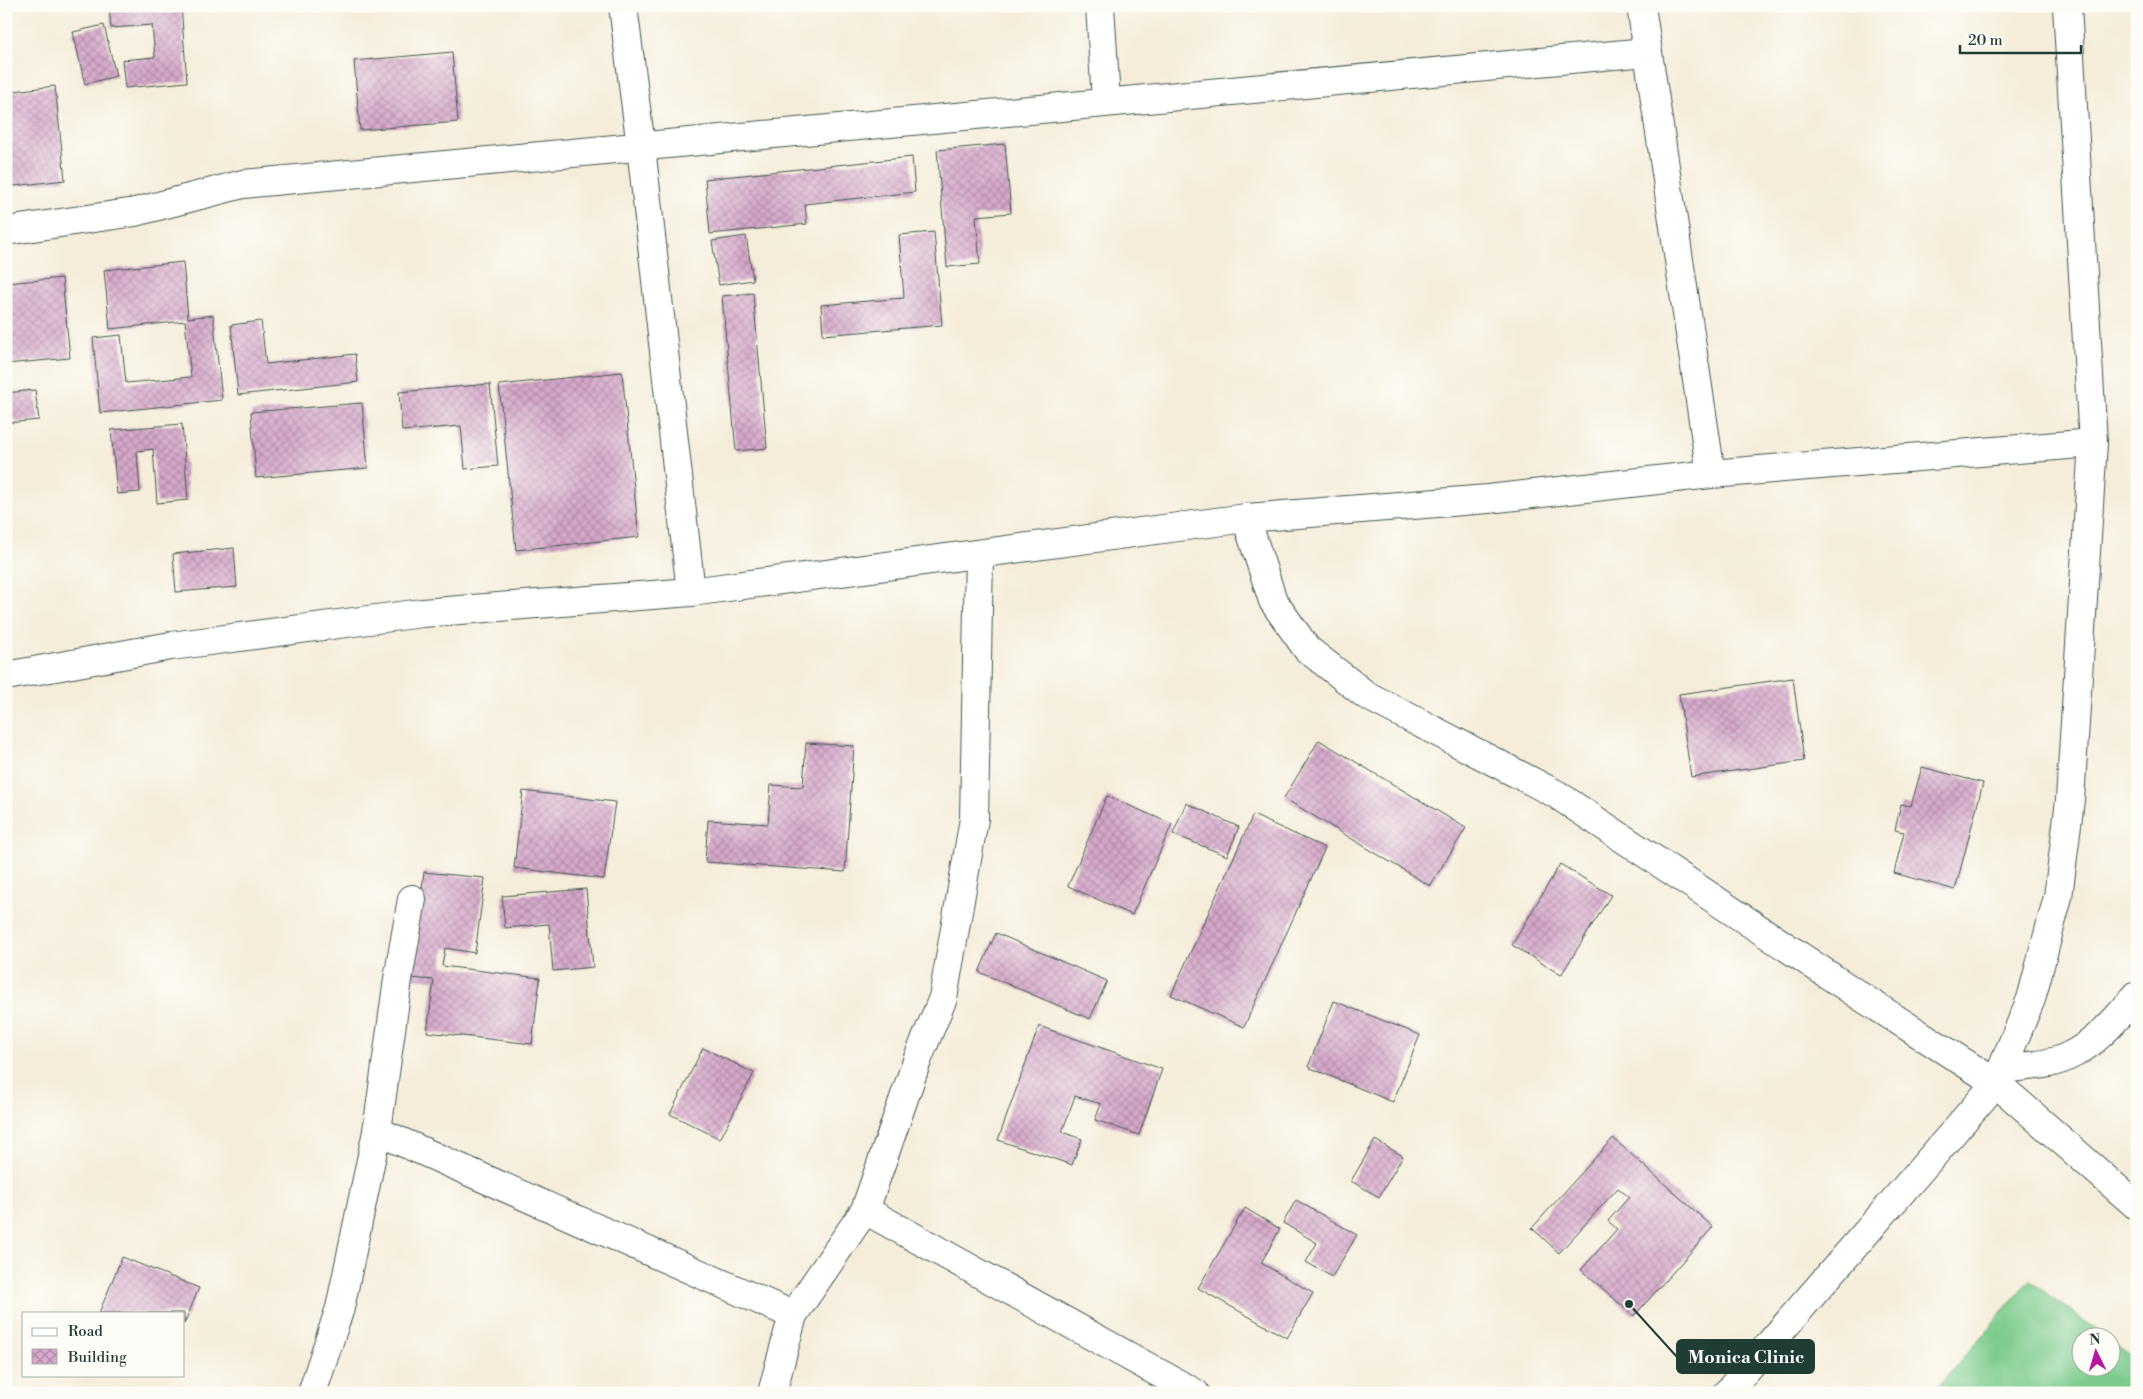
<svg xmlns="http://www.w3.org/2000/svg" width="2143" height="1399" viewBox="0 0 2143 1399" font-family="'Libre Bodoni',serif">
  <defs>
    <pattern id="building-cross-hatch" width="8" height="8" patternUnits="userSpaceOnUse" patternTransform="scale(1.25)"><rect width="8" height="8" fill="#d7a8cb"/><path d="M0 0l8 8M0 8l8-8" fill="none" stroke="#ae8aa6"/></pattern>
  </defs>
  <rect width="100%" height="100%" fill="#fdfcf7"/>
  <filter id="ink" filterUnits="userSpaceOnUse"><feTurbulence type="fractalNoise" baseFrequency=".02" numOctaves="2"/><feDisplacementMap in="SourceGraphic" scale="10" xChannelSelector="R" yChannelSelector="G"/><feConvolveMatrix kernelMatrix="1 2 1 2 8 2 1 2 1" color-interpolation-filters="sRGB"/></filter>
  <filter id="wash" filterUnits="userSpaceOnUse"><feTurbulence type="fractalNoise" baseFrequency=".0096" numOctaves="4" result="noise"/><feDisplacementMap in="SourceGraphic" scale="20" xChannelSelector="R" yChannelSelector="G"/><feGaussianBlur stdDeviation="1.12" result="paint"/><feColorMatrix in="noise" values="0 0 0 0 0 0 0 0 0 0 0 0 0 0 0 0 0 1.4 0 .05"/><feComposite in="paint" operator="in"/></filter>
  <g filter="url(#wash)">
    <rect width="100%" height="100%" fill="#f5edda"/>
    <path fill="#7bcb8c" stroke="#4d8460" d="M2029 1280 2105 1336H2080V1366H2110L2111 1341 2137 1360V1393H1933Z"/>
    <g id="blocks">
      <g fill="url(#building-cross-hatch)">
        <path d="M109 6H181L187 82 125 88 122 60 155 57 152 25 111 28Z"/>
        <path d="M104 25 116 76 85 84 73 32Z"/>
        <path d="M452 52 458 122 360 130 354 61Z"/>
        <path d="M55 86 65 180 6 187V92Z"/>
        <path d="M1005 144 1011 213 976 216 980 264 947 267 937 150Z"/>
        <path d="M912 157 915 192 805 204 807 224 710 234 705 179Z"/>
        <path d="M934 232 942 325 823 335 821 305 904 298 899 235Z"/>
        <path d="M746 236 753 280 719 285 712 241Z"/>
        <path d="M183 262 188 318 213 315 222 400 100 413 93 338 121 335 126 383 191 377 185 321 110 329 104 270Z"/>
        <path d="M62 278 70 358 6 364V283Z"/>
        <path d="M753 293 767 448 736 451 722 296Z"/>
        <path d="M261 321 266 364 355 354 358 382 238 395 231 325Z"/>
        <path d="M622 372 639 537 516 550 499 385Z"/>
        <path d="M490 384 498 466 465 469 461 426 402 431 399 392Z"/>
        <path d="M35 390 39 420 6 423V393Z"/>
        <path d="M362 403 368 468 256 478 251 412Z"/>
        <path d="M182 424 188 500 157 503 153 449 137 451 140 492 117 494 111 430Z"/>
        <path d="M234 548 237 587 176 592 173 554Z"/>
        <path d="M1793 678 1804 761 1691 777 1679 694Z"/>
        <path d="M1319 740 1466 828 1430 886 1284 798Z"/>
        <path d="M806 743 854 746 845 872 705 862 708 820 768 824 771 785 803 787Z"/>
        <path d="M1922 767 1983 783 1955 890 1894 873 1904 832 1895 830 1901 804 1911 806Z"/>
        <path d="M523 791 615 802 604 879 514 868Z"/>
        <path d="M1107 796 1172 824 1132 915 1068 886Z"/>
        <path d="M1186 803 1239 827 1227 856 1173 834Z"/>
        <path d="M1253 815 1325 848 1244 1027 1171 995Z"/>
        <path d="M1560 864 1611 895 1561 975 1512 945Z"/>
        <path d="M424 872 485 878 475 953 445 948 442 966 540 978 532 1044 427 1032 434 980 411 978Z"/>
        <path d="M586 889 593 967 553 971 549 924 505 928 502 896Z"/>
        <path d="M996 933 1107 981 1090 1019 979 972Z"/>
        <path d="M1334 1001 1420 1035 1393 1102 1308 1067Z"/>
        <path d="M1039 1026 1162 1069 1139 1135 1095 1120 1101 1104 1075 1096 1062 1132 1082 1139 1072 1165 998 1140Z"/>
        <path d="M703 1048 754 1073 720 1139 670 1114Z"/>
        <path d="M1613 1138 1713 1227 1634 1316 1581 1270 1617 1229 1608 1221 1629 1197 1618 1188 1559 1253 1532 1228Z"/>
        <path d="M1375 1140 1403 1156 1379 1197 1351 1181Z"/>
        <path d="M1296 1200 1357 1235 1332 1277 1306 1262 1317 1243 1283 1223Z"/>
        <path d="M1245 1208 1280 1229 1261 1263 1313 1293 1287 1338 1198 1288Z"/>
        <path d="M122 1257 199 1288 184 1324V1313H99Z"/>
        <path d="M6 1362 12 1364 6 1379Z"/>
      </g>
    </g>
  </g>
  <g filter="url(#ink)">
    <use href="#blocks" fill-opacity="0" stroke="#3f574d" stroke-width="1"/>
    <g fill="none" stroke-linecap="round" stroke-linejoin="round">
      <defs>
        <g id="street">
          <path d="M623 6 641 147 691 592"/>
          <path d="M1100 6 1106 101"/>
          <path d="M1641 6 1711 474"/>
          <path d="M6 231 135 212 243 184 1646 52"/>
          <path d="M1246 518 1273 601 1307 649 1366 695 1556 794 1860 996 1996 1083 2137 1206"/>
          <path d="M6 676 171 646 422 613 691 592 1246 518 1488 499 1711 474 2093 443"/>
          <path d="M2002 1069C2023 1066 2048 1066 2067 1057 2097 1043 2116 1019 2137 995"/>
          <path d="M377 1131 793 1315"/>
          <path d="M865 1210 1195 1393"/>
          <path d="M312 1393 340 1308 377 1131 398 979 412 899"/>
          <path d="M772 1393 793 1315 865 1210 918 1058 943 998 974 819 979 554"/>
        </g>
        <path id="secondary" d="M1727 1393 1996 1083 2031 999 2058 897 2070 800 2093 443 2067 6"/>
      </defs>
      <use href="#street" stroke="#3f574d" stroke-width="30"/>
      <use href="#secondary" stroke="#3f574d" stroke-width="30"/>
      <use href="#street" stroke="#fff" stroke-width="28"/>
      <use href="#secondary" stroke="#fff" stroke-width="28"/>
    </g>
  </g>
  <path fill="none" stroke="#1f3d34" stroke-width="2" d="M1629 1304L1677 1357"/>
  <circle fill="#1f3d34" stroke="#fdfcf7" stroke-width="2" cx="1629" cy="1304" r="5"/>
  <rect fill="#1f3d34" stroke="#1f3d34" stroke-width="2" x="1677" y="1340" width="137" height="33" rx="5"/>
  <g font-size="18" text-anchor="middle" font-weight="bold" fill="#fff">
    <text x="1746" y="1363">Monica Clinic</text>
  </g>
  <rect width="2143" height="1399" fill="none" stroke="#fdfcf7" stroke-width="25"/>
  <rect x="22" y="1312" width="162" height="65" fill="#fdfcf7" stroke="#a4b0a9"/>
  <rect x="32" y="1328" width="25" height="8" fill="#ffffff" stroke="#a4b0a9"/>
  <text x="68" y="1336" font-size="15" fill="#1f3d34">Road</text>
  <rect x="32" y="1349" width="25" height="15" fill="url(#building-cross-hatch)" stroke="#a4b0a9"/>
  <text x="68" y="1362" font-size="15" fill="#1f3d34">Building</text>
  <g transform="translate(2096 1352) rotate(355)"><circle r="24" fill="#fdfcf7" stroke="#a4b0a9"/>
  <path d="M0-4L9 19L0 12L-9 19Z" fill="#b5179e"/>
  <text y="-8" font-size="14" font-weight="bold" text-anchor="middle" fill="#1f3d34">N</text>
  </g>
  <path d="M1960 45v8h121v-8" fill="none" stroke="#1f3d34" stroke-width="2.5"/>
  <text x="1968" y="45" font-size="15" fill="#1f3d34" stroke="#fdfcf7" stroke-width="4" paint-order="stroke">20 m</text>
</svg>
